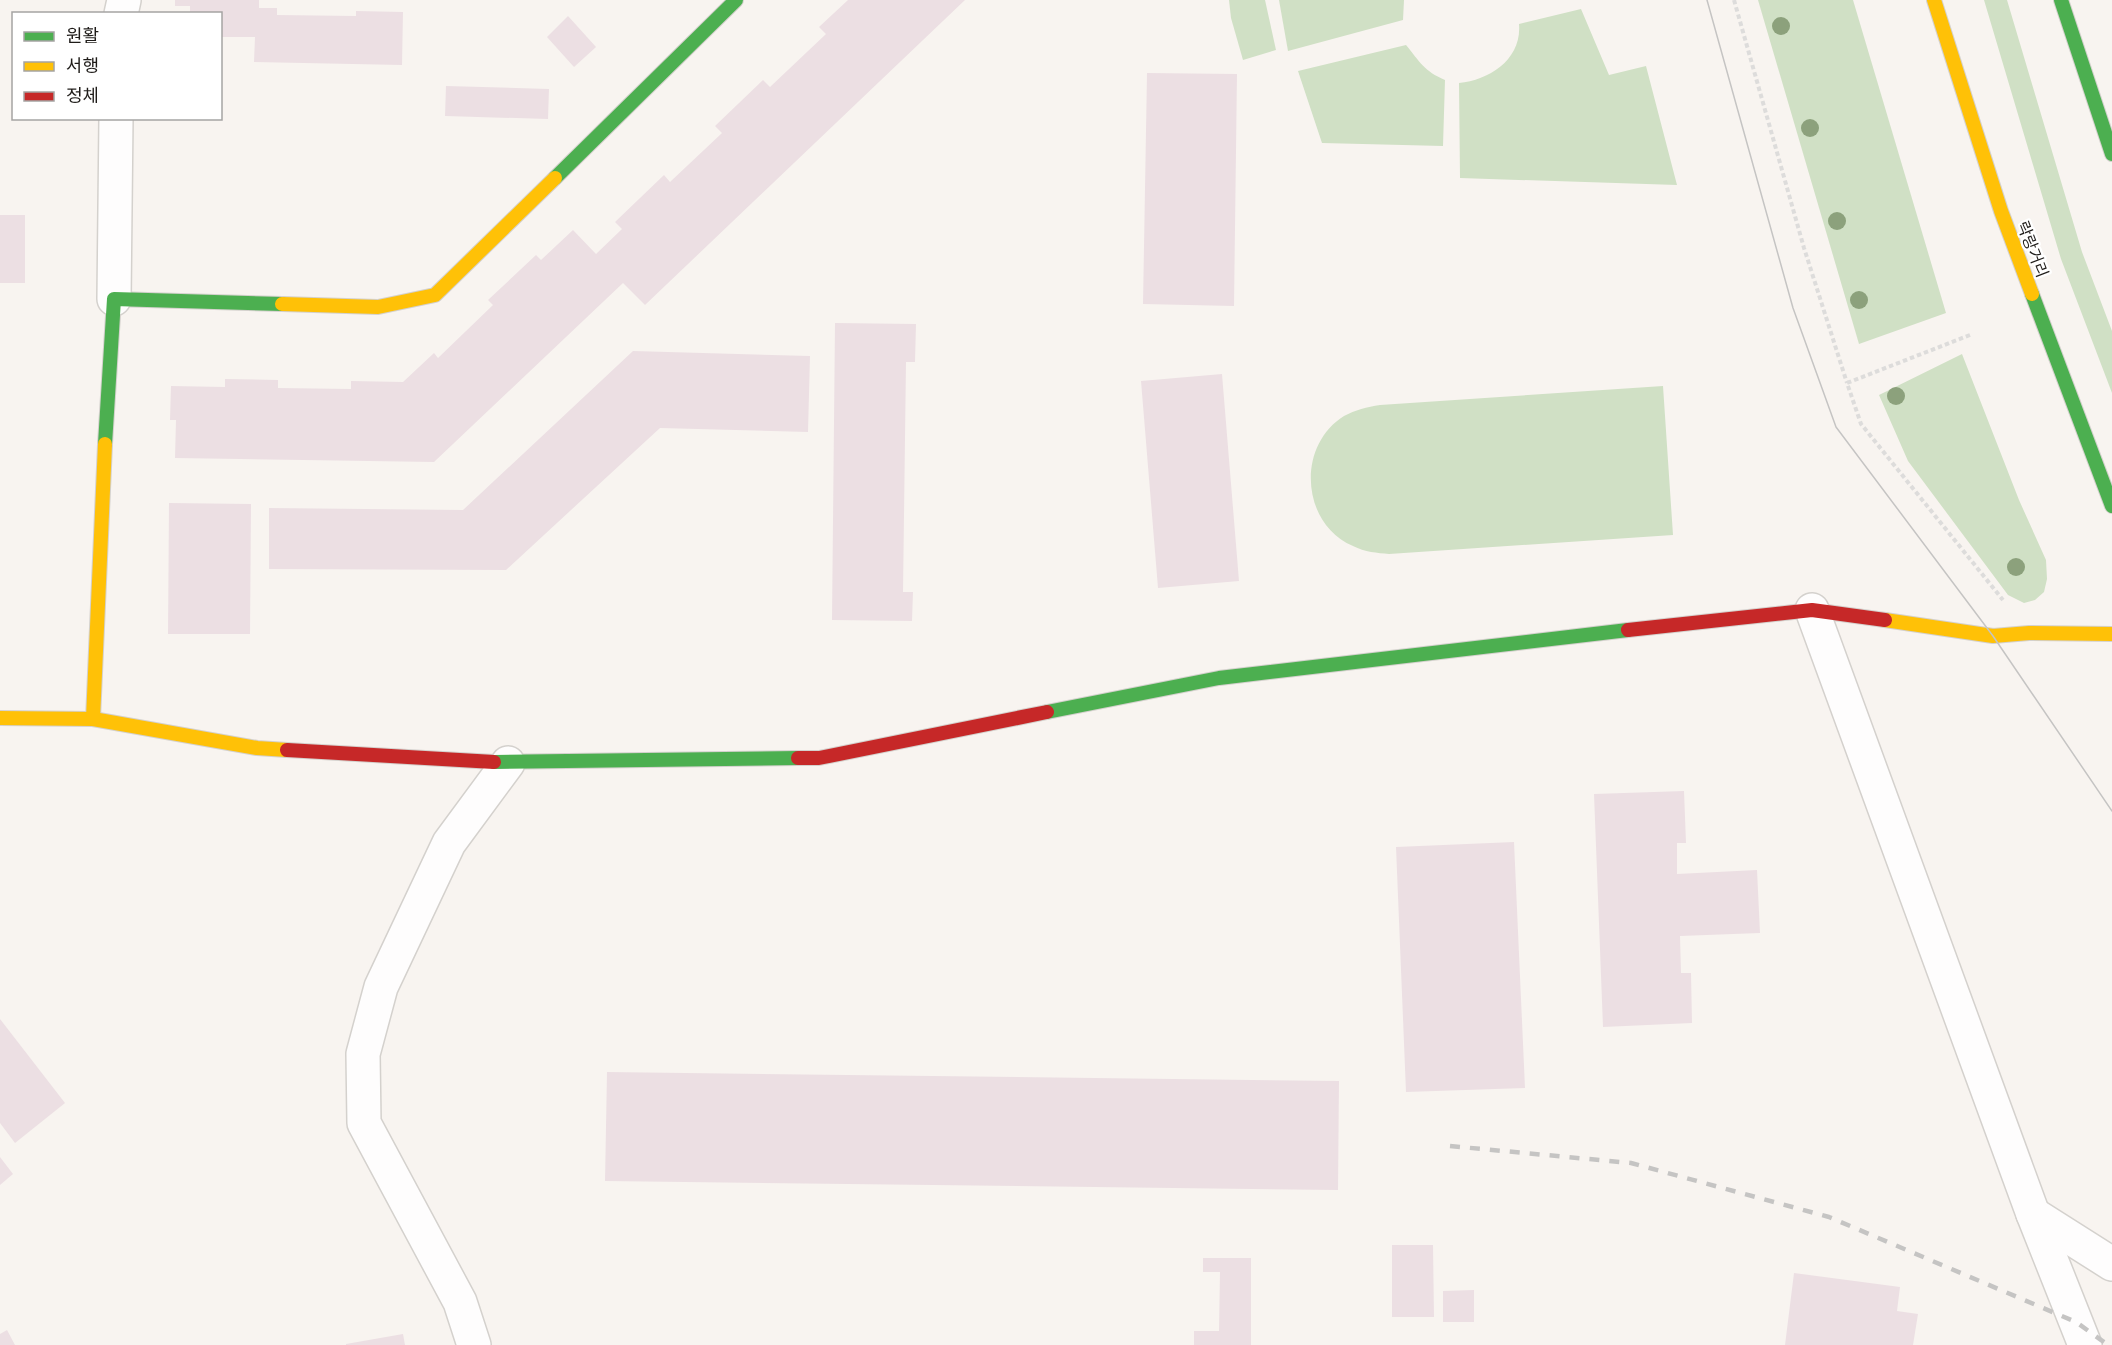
<svg xmlns="http://www.w3.org/2000/svg" width="2112" height="1345" viewBox="0 0 2112 1345" font-family="Bitter,'Noto Sans KR',serif">
  <rect width="100%" height="100%" fill="#f8f4f0"/>
  <g fill="#d0e0c5">
    <path d="M1229 0H1265L1276 50 1243 60 1231 18Z"/>
    <path d="M1279 0H1404L1403 20 1288 51Z"/>
    <path d="M1758 0H1853L1946 313 1859 344Z"/>
    <path d="M1984 0H2007L2082 252 2112 331V393L2061 259Z"/>
    <path d="M1581 9 1609 75 1646 66 1677 185 1460 178 1459 83C1490 80 1522 59 1519 24Z"/>
    <path d="M1406 45C1420 62 1424 71 1445 80L1443 146 1322 143 1298 71Z"/>
    <path d="M1962 354 2019 500 2046 560 2047 579 2044 592 2035 600 2024 603 2008 595 1908 461 1879 395Z"/>
    <path d="M1663 386 1673 535 1389 554C1377 553 1365 552 1353 546 1301 524 1296 446 1344 416 1355 410 1367 407 1380 405Z"/>
  </g>
  <g fill="#ecdfe3">
    <path d="M175 0H259V8H277V15L356 16V11L403 12 402 65 254 62 255 37H220V14H190V6H175Z"/>
    <path d="M848 0H965L645 305 623 283 434 462 175 458 176 420H170L171 386 225 387V379L278 380V388L351 389V381L403 382 434 353 438 358 493 305 488 300 536 255 541 260 573 230 596 254 622 229 615 222 664 175 670 182 722 133 715 126 763 80 770 87 826 34 819 27Z"/>
    <path d="M568 16 596 47 574 67 547 37Z"/>
    <path d="M1147 73 1237 74 1234 306 1143 304Z"/>
    <path d="M446 86 549 89 548 119 445 116Z"/>
    <rect x="0" y="215" width="25" height="68"/>
    <path d="M835 323 916 324 915 362H906L903 592H913L912 621 832 620Z"/>
    <path d="M633 351 810 356 808 432 660 428 506 570 269 569V508L463 510Z"/>
    <path d="M1222 374 1239 581 1158 588 1141 381Z"/>
    <path d="M169 503 251 504 250 634H168Z"/>
    <path d="M1684 791 1686 843H1677V874L1757 870 1760 933 1680 936 1681 973H1691L1692 1023 1603 1027 1594 794Z"/>
    <path d="M1514 842 1525 1088 1406 1092 1396 847Z"/>
    <path d="M0 1019 65 1103 15 1143 0 1123Z"/>
    <path d="M607 1072 1339 1081 1338 1190 605 1181Z"/>
    <path d="M0 1157 13 1174 0 1185Z"/>
    <path d="M1392 1245H1433L1434 1317H1392Z"/>
    <path d="M1203 1258H1251V1345H1194V1331H1219L1220 1272H1203Z"/>
    <path d="M1794 1273 1900 1287 1897 1311 1918 1314 1913 1345H1785Z"/>
    <path d="M1474 1290V1322H1443V1291Z"/>
    <path d="M7 1330 15 1345H0V1334Z"/>
    <path d="M403 1334 405 1345H346V1344Z"/>
  </g>
  <g fill="none" stroke-linecap="round" stroke-linejoin="round">
    <defs>
      <g id="street">
        <path d="M121 14 124 0"/>
        <path d="M114 299 116 118"/>
        <path d="M1812 610 2033 1214 2085 1345"/>
        <path d="M2033 1214 2112 1264"/>
        <path d="M474 1345 460 1302 364 1123 363 1054 381 987 449 843 508 763"/>
      </g>
      <g id="fast">
        <path d="M2061 0 2112 154"/>
        <path d="M555 178 736 0"/>
        <path d="M2032 294 2112 506"/>
        <path d="M105 444 114 299 282 304"/>
        <path d="M1047 712 1219 678 1628 630"/>
        <path d="M494 762 798 758"/>
      </g>
      <g id="slow">
        <path d="M1934 0 2001 211 2032 294"/>
        <path d="M282 304 378 307 435 295 555 178"/>
        <path d="M1885 620 1993 636 2029 633 2112 634"/>
        <path d="M0 718 93 719 257 748 287 750"/>
        <path d="M93 719 105 444"/>
      </g>
      <g id="jam">
        <path d="M1628 630 1812 610 1885 620"/>
        <path d="M287 750 494 762"/>
        <path d="M798 758H819L1047 712"/>
      </g>
    </defs>
    <use href="#street" stroke="#d4d1cd" stroke-width="36"/>
    <use href="#fast" stroke="#d4d1cd" stroke-width="16"/>
    <use href="#slow" stroke="#d4d1cd" stroke-width="16"/>
    <use href="#jam" stroke="#d4d1cd" stroke-width="16"/>
    <g stroke="#dddcdb" stroke-width="4" stroke-dasharray="4.5 3" stroke-linecap="butt">
      <path d="M1734 0 1804 248 1847 383"/>
      <path d="M1970 335 1847 383 1861 424 2003 600"/>
    </g>
    <use href="#street" stroke="#fefdfd" stroke-width="33"/>
    <use href="#fast" stroke="#4caf50" stroke-width="14"/>
    <use href="#slow" stroke="#ffc107" stroke-width="14"/>
    <use href="#jam" stroke="#c62828" stroke-width="14"/>
    <path stroke="#c5c4c3" stroke-width="1.5" d="M1707 0 1793 308 1836 427 1993 636 2112 811"/>
    <path stroke="#c5c4c3" stroke-width="4.5" stroke-dasharray="10 10" stroke-linecap="butt" d="M1450 1146 1631 1163 1829 1217 2076 1322 2108 1345"/>
  </g>
  <g fill="#8ca17c">
    <circle cx="1781" cy="26" r="9"/>
    <circle cx="1810" cy="128" r="9"/>
    <circle cx="1837" cy="221" r="9"/>
    <circle cx="1859" cy="300" r="9"/>
    <circle cx="1896" cy="396" r="9"/>
    <circle cx="2016" cy="567" r="9"/>
  </g>
  <g text-anchor="middle" stroke-width="4.5" stroke-linejoin="round" paint-order="stroke">
    <g font-size="16" fill="#1f1c19" stroke="#fff">
      <text transform="translate(2033 249) rotate(69)" y="6">락랑거리</text>
    </g>
  </g>
  <rect x="12" y="12" width="210" height="108" fill="#ffffff" stroke="#a5a4a3" stroke-width="1.5"/>
  <rect x="24" y="32" width="30" height="9" fill="#4caf50" stroke="#a5a4a3" stroke-width="1.5"/>
  <text x="66" y="42" font-size="18" fill="#1f1c19">원활</text>
  <rect x="24" y="62" width="30" height="9" fill="#ffc107" stroke="#a5a4a3" stroke-width="1.5"/>
  <text x="66" y="72" font-size="18" fill="#1f1c19">서행</text>
  <rect x="24" y="92" width="30" height="9" fill="#c62828" stroke="#a5a4a3" stroke-width="1.5"/>
  <text x="66" y="102" font-size="18" fill="#1f1c19">정체</text>
</svg>
